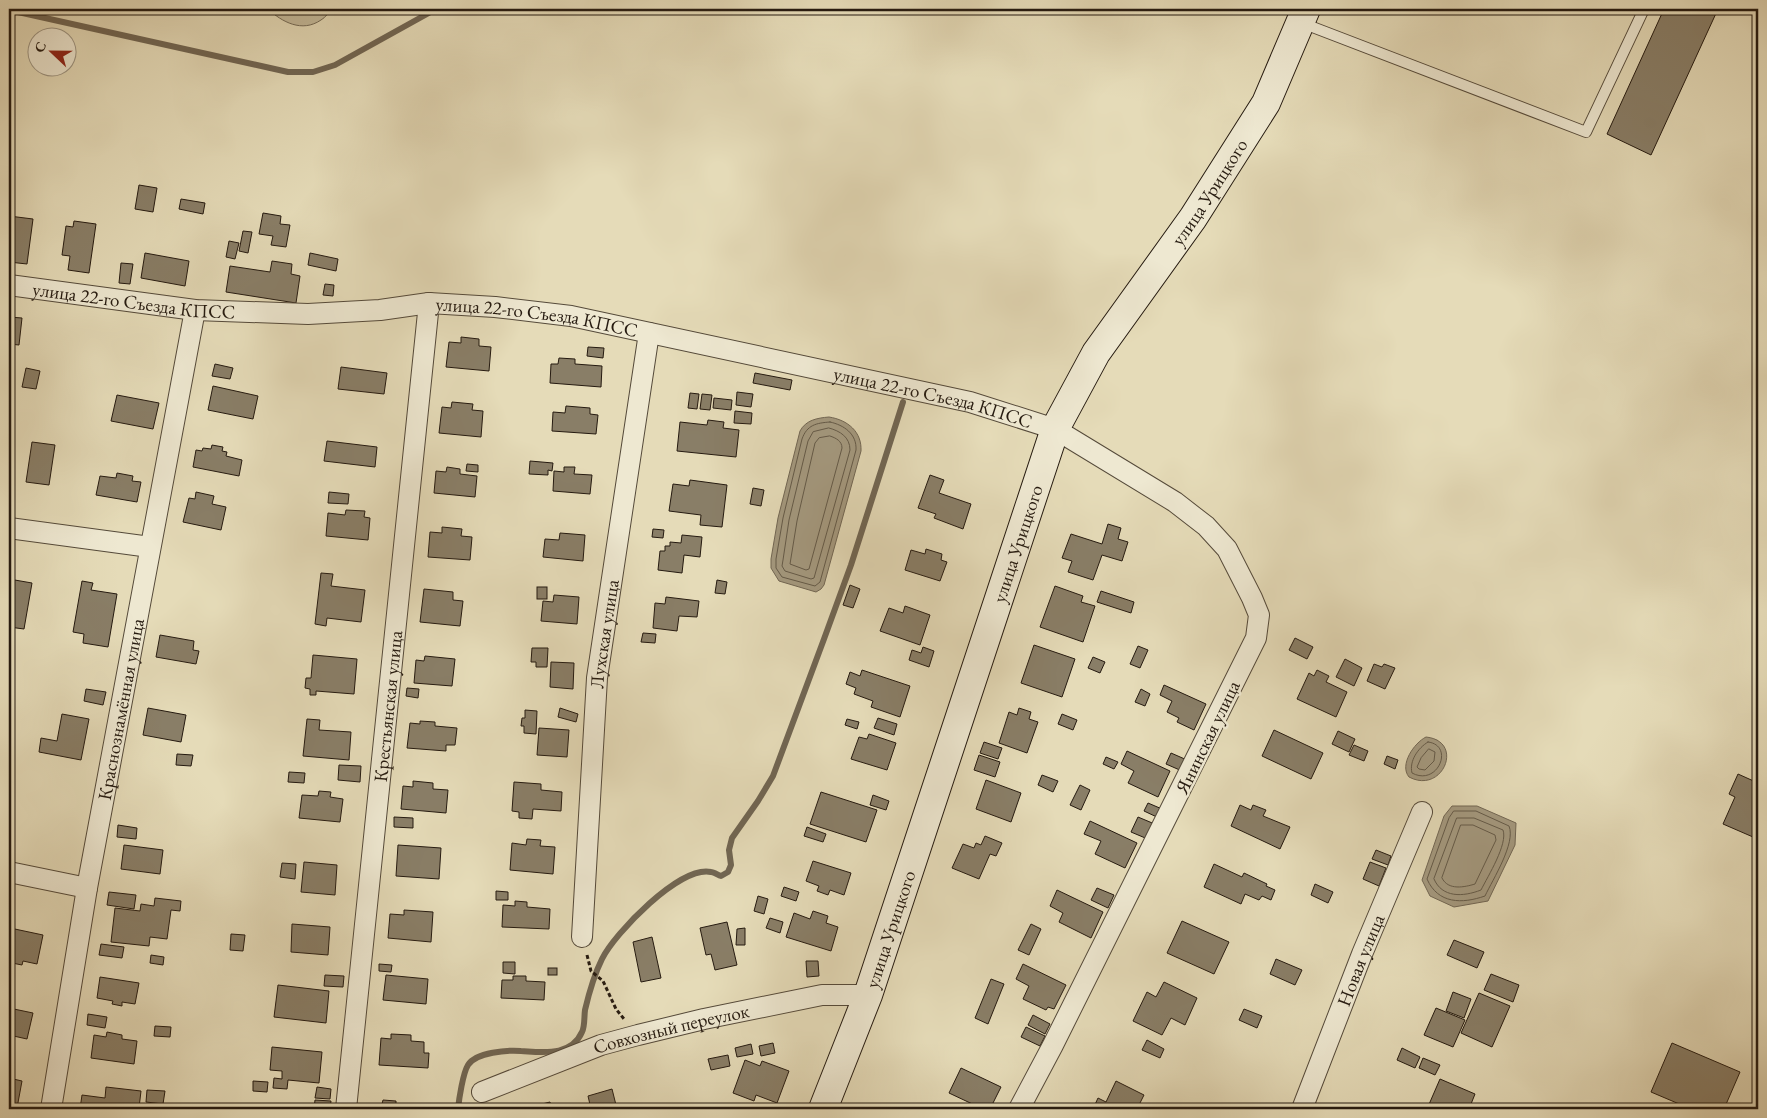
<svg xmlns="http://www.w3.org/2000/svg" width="1767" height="1118" viewBox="0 0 1767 1118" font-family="'EB Garamond',serif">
  <rect width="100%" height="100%" fill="#e5dbb8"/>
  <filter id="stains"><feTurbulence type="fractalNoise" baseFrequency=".004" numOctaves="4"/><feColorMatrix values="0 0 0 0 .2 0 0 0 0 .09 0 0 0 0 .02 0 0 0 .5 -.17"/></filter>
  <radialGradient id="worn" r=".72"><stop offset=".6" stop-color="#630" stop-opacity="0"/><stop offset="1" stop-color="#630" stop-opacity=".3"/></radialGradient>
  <path fill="#c4ba9b" stroke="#746a56" d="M268 9H332C329 12 325 18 321 20 302 33 282 22 268 9Z"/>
  <g fill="#a4997f" stroke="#716653">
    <path d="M829 417C848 420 862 432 861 451L824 585 821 589 816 592 779 581 771 568V559L778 518 800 431C806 420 817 418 829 417Z"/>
    <path d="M1426 737C1465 741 1443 795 1409 777 1399 765 1414 743 1426 737Z"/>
    <path d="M1452 806H1477L1516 823 1515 845 1488 901 1454 907 1430 896 1422 880 1444 816Z"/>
  </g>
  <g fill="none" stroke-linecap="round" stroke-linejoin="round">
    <g stroke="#645a48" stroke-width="1">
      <path d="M830 422C844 425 857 434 856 450L820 582 815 586 782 577 776 568V559L783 518 802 439C807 425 816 423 830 422Z"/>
      <path d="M829 428C840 431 850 437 850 450L814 578 811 579 785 571 782 566 783 560 789 520 808 441 813 432Z"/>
      <path d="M830 436C836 438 842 441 842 448L809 569 806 570 790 564 797 521 815 443 819 438Z"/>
      <path d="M1428 742C1455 745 1438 787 1412 773 1409 761 1418 748 1428 742Z"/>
      <path d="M1429 749 1435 752 1434 761 1425 770 1419 769 1417 767 1421 758Z"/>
      <path d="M1454 811H1476L1509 826C1516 843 1493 879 1485 896 1462 904 1438 904 1427 879L1449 818Z"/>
      <path d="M1457 818H1474L1503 830C1508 844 1488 876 1481 890 1463 897 1442 898 1434 879Z"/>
      <path d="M1461 825H1473L1495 835 1496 840 1475 884C1465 887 1448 891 1442 878Z"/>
    </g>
    <g stroke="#716653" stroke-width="6">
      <path d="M9 10 288 72H313L335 65 436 9"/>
      <path d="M458 1109C459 1099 463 1073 468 1065 476 1052 508 1050 521 1051 542 1052 571 1057 582 1032 585 1026 584 1017 585 1010 589 993 594 975 602 959 614 934 680 865 711 872 714 872 718 875 721 876L728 872 731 865 729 850 732 838 758 801 773 776 824 639 851 565 903 402"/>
    </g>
  </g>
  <g fill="#897e67" stroke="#251a10">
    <path d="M1664 9H1718L1651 155 1607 134Z"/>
    <path d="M139 185 157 188 153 212 135 209Z"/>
    <path d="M181 199 205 203 203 214 179 209Z"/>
    <path d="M263 213 281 216 280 224 290 225 286 247 271 245 273 236 259 234Z"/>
    <path d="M9 216 33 219 27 264 9 262Z"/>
    <path d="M74 221 96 224 89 273 68 270 70 256 62 255 66 226 73 227Z"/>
    <path d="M243 231 252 232 248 253 239 251Z"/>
    <path d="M229 241 239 243 235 259 226 257Z"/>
    <path d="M145 253 189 261 185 286 141 278Z"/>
    <path d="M310 253 338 259 336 271 308 265Z"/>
    <path d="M272 261 292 264 291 274 300 276 296 303 226 292 230 266 270 272Z"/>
    <path d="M121 263 133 264 130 284 119 283Z"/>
    <path d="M325 284 334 285 333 296 323 295Z"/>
    <path d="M9 317 22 318 19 345 9 344Z"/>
    <path d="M461 337 479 339V346L491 347 489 371 446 367 449 342 461 343Z"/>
    <path d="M588 347 604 348 603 358 587 356Z"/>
    <path d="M559 358 575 359V364L602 366 601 387 550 383 551 364H558Z"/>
    <path d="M215 364 233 368 230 379 212 376Z"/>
    <path d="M341 367 387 373 384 394 338 389Z"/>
    <path d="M26 368 40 371 36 389 22 387Z"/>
    <path d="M755 373 792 380 790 390 753 383Z"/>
    <path d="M213 386 258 396 253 419 208 410Z"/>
    <path d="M737 392 753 394 751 407 736 405Z"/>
    <path d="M690 393 699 394 697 409 688 408Z"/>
    <path d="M702 394 712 395 710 410 700 409Z"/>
    <path d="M117 395 159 403 153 429 111 421Z"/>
    <path d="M714 398 732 400 731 410 713 408Z"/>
    <path d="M452 402 473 404 472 410 483 411 481 437 439 433 442 407 451 408Z"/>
    <path d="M566 406 590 408V414L598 415 596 434 552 431 553 412 565 413Z"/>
    <path d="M735 411 752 413 751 424 734 423Z"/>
    <path d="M708 420 724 422 723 428 739 430 736 457 677 451 680 422 707 425Z"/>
    <path d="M327 441 377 447 375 467 324 461Z"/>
    <path d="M32 442 55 445 49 485 26 482Z"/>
    <path d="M212 445 223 447 222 451 227 452 226 456 242 460 239 476 193 467 196 450 202 451 203 448 211 449Z"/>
    <path d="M530 461 553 463 552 471 548 470V475L529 474Z"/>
    <path d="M467 464 478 465V472L466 471Z"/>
    <path d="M447 467 460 469V474L477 476 475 497 434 493 436 471 446 472Z"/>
    <path d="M564 467H575L574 474 592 475 590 494 553 491 554 471 564 472Z"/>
    <path d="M117 473 133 476 132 481 141 482 137 502 96 495 100 476 116 478Z"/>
    <path d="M930 475 944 480 939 493 971 504 963 529 934 518 936 514 918 508Z"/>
    <path d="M690 480 727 485 722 527 700 525 701 515 669 511 673 484 689 486Z"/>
    <path d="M753 488 764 490 761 506 750 504Z"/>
    <path d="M196 492 214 496 212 504 226 507 221 530 183 522 189 498 195 499Z"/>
    <path d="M329 492 349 494 348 504 328 503Z"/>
    <path d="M346 510 365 511 364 517 370 518 368 540 326 536 328 513 345 515Z"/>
    <path d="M1108 524 1121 528 1118 539 1128 542 1122 561 1102 555 1093 580 1068 572 1072 561 1062 558 1071 534 1102 544Z"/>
    <path d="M442 527 462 529 461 536 472 537 470 560 428 557 430 532 442 533Z"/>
    <path d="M653 529 664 530 663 538 652 537Z"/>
    <path d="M560 533 585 535 583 561 543 557 545 539 559 540Z"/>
    <path d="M682 535 702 537 700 557 684 555 682 573 658 570 660 551H665V546H670V542L681 543Z"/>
    <path d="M926 549 942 554 941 560 947 562 940 581 905 570 911 550 925 554Z"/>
    <path d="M321 573 333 574 331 586 365 590 361 622 327 618 326 626 315 624Z"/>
    <path d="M9 579 32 583 24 629 9 627Z"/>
    <path d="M717 580 727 582 725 594 715 593Z"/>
    <path d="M82 581 93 583 91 590 117 594 108 647 83 643 84 634 73 632Z"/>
    <path d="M850 585 860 589 853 608 843 605Z"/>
    <path d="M1055 586 1083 596 1081 602 1095 606 1083 642 1040 627Z"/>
    <rect x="537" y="587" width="10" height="12"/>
    <path d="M424 589 453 592V600L463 601 460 626 420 622Z"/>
    <path d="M1101 591 1134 602 1131 613 1097 602Z"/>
    <path d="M554 595 579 597 577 624 541 621 543 601 553 602Z"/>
    <path d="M666 597 699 601 697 617 679 616 677 631 653 628 655 603 665 604Z"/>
    <path d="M905 606 930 615 920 645 880 631 889 608 903 613Z"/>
    <path d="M643 633 656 634 655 643 641 642Z"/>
    <path d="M160 635 194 641 193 650 199 651 196 664 156 657Z"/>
    <path d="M1295 638 1313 647 1307 659 1289 650Z"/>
    <path d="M1034 645 1075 659 1062 697 1021 683Z"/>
    <path d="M1138 646 1148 650 1140 668 1130 664Z"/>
    <path d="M923 647 934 651 929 667 909 660 912 650 921 653Z"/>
    <path d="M532 648H548L547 667H536V662H531Z"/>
    <path d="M313 655 357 659 354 694 316 691V695H310V689L305 688 306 678H311Z"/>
    <path d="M425 656 455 659 452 686 414 683 416 660 424 661Z"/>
    <path d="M1093 657 1105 662 1100 673 1088 668Z"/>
    <path d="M1345 659 1362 668 1354 686 1336 677Z"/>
    <path d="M551 662 574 663 573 689 550 687Z"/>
    <path d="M1374 664 1382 667 1384 664 1395 668 1385 689 1367 681Z"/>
    <path d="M862 670 910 686 900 717 871 707 873 701 854 694 856 688 846 684 850 672 860 676Z"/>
    <path d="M1317 670 1329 676 1326 682 1347 692 1336 717 1297 699 1309 673 1314 676Z"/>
    <path d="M1164 685 1206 704 1194 730 1177 722 1179 718 1167 712 1172 701 1160 695Z"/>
    <path d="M407 688 419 689 418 698 406 696Z"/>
    <path d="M86 689 106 692 103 705 84 701Z"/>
    <path d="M1141 689 1150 694 1145 706 1135 702Z"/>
    <path d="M148 708 186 715 181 742 143 735Z"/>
    <path d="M560 708 578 714 576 722 558 717Z"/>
    <path d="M1019 708 1031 712 1029 719 1038 722 1027 753 999 743 1009 712 1017 715Z"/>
    <path d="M525 710 537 711 536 734 524 733V726H521L522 718H525Z"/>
    <path d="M62 714 89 719 81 760 39 752 41 738 57 741Z"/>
    <path d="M1062 714 1077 720 1073 730 1058 724Z"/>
    <path d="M878 718 897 724 894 735 874 728Z"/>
    <path d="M307 719 320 720 319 730 351 732 349 760 303 756Z"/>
    <path d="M847 719 859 722 857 729 845 725Z"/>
    <path d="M420 721 435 722V726L457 728 455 745H446V751L407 748 410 723 420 724Z"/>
    <path d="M539 728 569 730 567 757 537 755Z"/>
    <path d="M1274 730 1323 753 1311 779 1262 756Z"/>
    <path d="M1338 731 1355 739 1349 752 1332 744Z"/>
    <path d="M869 734 896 743 887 770 851 759 859 737 867 739Z"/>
    <path d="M984 742 1002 748 998 759 980 753Z"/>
    <path d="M1354 745 1368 751 1364 761 1349 755Z"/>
    <path d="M1127 751 1170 771 1158 797 1128 783 1134 771 1121 764Z"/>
    <path d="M1171 753 1187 760 1182 771 1166 764Z"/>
    <path d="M177 754 193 755 191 766 176 765Z"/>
    <path d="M979 755 1000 762 995 777 974 770Z"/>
    <path d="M1387 756 1398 760 1395 769 1384 764Z"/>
    <path d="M1106 757 1118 762 1114 769 1103 764Z"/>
    <path d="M339 765 361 766 360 782 338 780Z"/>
    <path d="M289 772 305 773 304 783 288 782Z"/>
    <path d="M1738 774 1758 783V825L1753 837 1723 824 1735 797 1729 794Z"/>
    <path d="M1042 775 1058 781 1053 792 1038 785Z"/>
    <path d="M986 780 1021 793 1011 822 976 809Z"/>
    <path d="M413 781 433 783V789L448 790 446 813 401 809 403 786 413 787Z"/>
    <path d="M514 782 541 784V790L562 792 561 811 533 809 532 819 519 818V812L512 811Z"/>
    <path d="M1080 785 1090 790 1081 810 1070 805Z"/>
    <path d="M319 791 331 792 330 797 343 799 340 822 299 818 302 795 318 796Z"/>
    <path d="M821 792 877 810 866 842 810 824Z"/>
    <path d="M873 795 889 801 886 810 870 805Z"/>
    <path d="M1148 803 1162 809 1159 818 1144 811Z"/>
    <path d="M1240 805 1251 810 1253 805 1266 810 1263 816 1290 827 1280 849 1231 826Z"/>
    <path d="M394 817 413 818V828L394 827Z"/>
    <path d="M1138 817 1157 825 1150 840 1131 832Z"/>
    <path d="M1090 821 1137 843 1125 868 1095 854 1101 841 1084 834Z"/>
    <path d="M118 825 137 828 136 839 117 837Z"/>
    <path d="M807 827 826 834 823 842 804 836Z"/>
    <path d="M985 836 1002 843 996 856 990 854 979 879 952 868 963 844 974 848 976 843 981 845Z"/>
    <path d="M527 839 541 840 540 846 555 847 553 874 510 870 512 843 526 845Z"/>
    <path d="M124 845 163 850 160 874 121 869Z"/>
    <path d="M398 845 441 848 439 879 396 876Z"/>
    <path d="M1376 850 1391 856 1388 865 1372 859Z"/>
    <path d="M813 861 851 873 844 895 830 890 828 895 817 891 819 886 806 881Z"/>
    <path d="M304 862 337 865 335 895 301 892Z"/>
    <path d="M1370 862 1386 868 1379 886 1363 879Z"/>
    <path d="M282 863 296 864 295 879 280 877Z"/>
    <path d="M1214 864 1242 877 1244 873 1267 884 1266 886 1275 890 1271 900 1262 896 1259 900 1245 894 1241 904 1204 887Z"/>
    <path d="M1315 884 1333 892 1328 903 1311 895Z"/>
    <path d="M784 887 799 892 796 901 781 896Z"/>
    <path d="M1097 888 1114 895 1108 908 1091 900Z"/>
    <path d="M1057 890 1103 912 1091 938 1059 922 1063 913 1050 906Z"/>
    <path d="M496 891 508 892V900H496Z"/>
    <path d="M109 892 136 895 134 909 107 905Z"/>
    <path d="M758 896 768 899 764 914 754 911Z"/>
    <path d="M155 898 181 901 180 911 171 910 167 939 150 937 149 946 111 942 115 908 140 911 141 904 154 906Z"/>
    <path d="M515 901 527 902V907L550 909 549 929 502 927 503 905 515 906Z"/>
    <path d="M404 910 433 912 431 942 388 938 390 914 404 915Z"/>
    <path d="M813 911 828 916 826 923 838 927 831 951 786 937 794 913 810 919Z"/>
    <path d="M770 918 783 922 780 933 766 928Z"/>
    <path d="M1182 921 1229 942 1214 974 1167 953Z"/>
    <path d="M727 922 737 965 715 970 711 954 706 955 700 928Z"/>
    <path d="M292 924 330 927 328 955 291 952Z"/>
    <path d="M1031 924 1041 929 1029 955 1018 950Z"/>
    <path d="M10 928 43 935 37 964 23 961 22 965 12 963 13 958 9 957Z"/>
    <path d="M745 928V945H736L737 929Z"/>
    <path d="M231 934 245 935 243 951 230 950Z"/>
    <path d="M652 937 661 978 641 982 633 942Z"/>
    <path d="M1454 940 1484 952 1477 968 1447 955Z"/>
    <path d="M101 944 124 947 122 958 99 955Z"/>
    <path d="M151 955 164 957 163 965 150 963Z"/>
    <path d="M1276 959 1302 970 1295 985 1270 974Z"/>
    <path d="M806 961H818L819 976 807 977Z"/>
    <path d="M503 962H515V974L503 973Z"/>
    <path d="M379 964 392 965 391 972 379 971Z"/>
    <path d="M1023 964 1066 985 1054 1009 1048 1007 1046 1010 1023 999 1029 986 1016 979Z"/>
    <rect x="548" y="968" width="9" height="7"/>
    <path d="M1491 974 1519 985 1513 1002 1484 990Z"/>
    <path d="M325 975 344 976 343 987 324 986Z"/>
    <path d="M386 975 428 979 426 1004 383 1000Z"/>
    <path d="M513 976H526V981L545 982 544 1000 501 998 502 980H513Z"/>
    <path d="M100 977 139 983 135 1004 122 1002V1006L112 1004 113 1001 97 998Z"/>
    <path d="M991 979 1004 984 988 1024 975 1018Z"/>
    <path d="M1164 982 1197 998 1185 1025 1171 1018 1162 1035 1133 1021 1147 992 1156 997Z"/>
    <path d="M278 985 329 991 326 1023 274 1017Z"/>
    <path d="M1453 992 1471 999 1464 1018 1446 1011Z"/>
    <path d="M1479 993 1510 1006 1492 1047 1461 1033Z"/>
    <path d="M9 1008 33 1013 27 1039 9 1035Z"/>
    <path d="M1436 1008 1465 1020 1453 1047 1424 1035Z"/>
    <path d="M1244 1009 1262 1016 1257 1028 1239 1020Z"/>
    <path d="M88 1014 107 1017 105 1028 87 1025Z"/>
    <path d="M1033 1015 1050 1024 1045 1034 1028 1025Z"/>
    <path d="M155 1026 171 1027 170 1037 154 1036Z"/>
    <path d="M1026 1027 1045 1036 1040 1046 1021 1037Z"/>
    <path d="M107 1032 122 1035V1039L137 1041 134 1064 91 1058 94 1035 106 1037Z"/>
    <path d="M391 1034 411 1035V1041L424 1042V1053H429L428 1068 379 1065 381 1038 391 1039Z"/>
    <path d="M1147 1040 1164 1049 1160 1058 1142 1050Z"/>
    <path d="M773 1043 775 1053 761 1056 759 1046Z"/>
    <path d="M1672 1043 1740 1072 1724 1109H1691L1651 1092Z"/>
    <path d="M751 1044 753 1054 737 1057 735 1048Z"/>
    <path d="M272 1047 322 1052 319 1083 288 1080 287 1089 273 1088 274 1078 282 1079V1071L270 1070Z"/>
    <path d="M1402 1048 1420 1057 1415 1068 1397 1060Z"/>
    <path d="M728 1055 730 1066 711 1070 708 1059Z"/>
    <path d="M1423 1058 1440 1065 1435 1075 1419 1068Z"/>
    <path d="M745 1060 760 1066 762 1061 789 1071 777 1103 756 1095 754 1101 733 1093Z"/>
    <path d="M961 1068 1001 1087 990 1109H983L949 1093Z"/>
    <path d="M9 1078 22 1081 17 1108 9 1107Z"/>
    <path d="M1440 1079 1475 1094 1469 1109H1427Z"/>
    <path d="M253 1081 268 1082 267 1092 253 1091Z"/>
    <path d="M1116 1081 1144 1095 1137 1109H1093L1098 1098 1106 1102Z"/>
    <path d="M106 1087 141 1091 139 1108 80 1109 82 1095 105 1098Z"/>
    <path d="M317 1087 331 1089 330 1099 315 1098Z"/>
    <path d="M612 1089 617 1109H589H591L588 1096Z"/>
    <path d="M147 1090 165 1091 163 1104 146 1102Z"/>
    <path d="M315 1100 331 1101 330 1109H314Z"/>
    <path d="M383 1100 396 1101V1106L410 1107V1109H376L377 1104H382Z"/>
    <path d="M550 1102 552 1109H526V1108Z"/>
    <path d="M471 1104 472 1109H464L463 1105Z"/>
  </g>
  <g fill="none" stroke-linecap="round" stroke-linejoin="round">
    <defs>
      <path id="lane" d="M1302 23 1586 132 1644 9"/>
      <g id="street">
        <path id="s1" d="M9 285 195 310 308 314 380 310 429 303 495 307 571 316 970 402 1055 429 1175 502 1206 526 1227 549 1252 598 1259 615 1256 638 1053 1045 1019 1109"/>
        <path d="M9 528 150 547"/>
        <path d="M9 872 87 888"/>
        <path id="s2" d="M582 937 597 678 649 333"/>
        <path id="s3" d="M482 1092 601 1045 638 1035 704 1019 822 995H868"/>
        <path id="s4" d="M51 1109 87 888 195 310"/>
        <path id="s5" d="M346 1109 429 303"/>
        <path id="s6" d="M1302 1109 1362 954 1422 812"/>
      </g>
      <g id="secondary">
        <path id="s7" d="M823 1109 868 995 1055 429 1096 353 1193 218 1266 103 1306 9"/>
      </g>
    </defs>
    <use href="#lane" stroke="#554a3a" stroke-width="12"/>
    <use href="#street" stroke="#554a3a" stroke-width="22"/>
    <use href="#secondary" stroke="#251a10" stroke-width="30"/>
    <path stroke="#251a10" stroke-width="3" stroke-dasharray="4 2.5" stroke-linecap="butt" d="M587 955 591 971 603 981 616 1009 624 1019"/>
    <use href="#lane" stroke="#eee8d1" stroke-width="10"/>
    <use href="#street" stroke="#eee8d1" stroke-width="20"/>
    <use href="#secondary" stroke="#eee8d1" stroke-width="28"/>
  </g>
  <g text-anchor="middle" stroke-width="5" stroke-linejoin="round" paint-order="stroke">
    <g font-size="19" fill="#251a10" stroke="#eee8d1">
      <text dy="7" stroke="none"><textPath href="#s7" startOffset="1002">улица Урицкого</textPath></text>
      <text dy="7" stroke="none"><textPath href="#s1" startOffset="126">улица 22-го Съезда КПСС</textPath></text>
      <text dy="7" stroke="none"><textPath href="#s1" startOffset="531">улица 22-го Съезда КПСС</textPath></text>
      <text dy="7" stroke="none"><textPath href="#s1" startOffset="936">улица 22-го Съезда КПСС</textPath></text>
      <text dy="7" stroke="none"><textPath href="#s7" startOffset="598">улица Урицкого</textPath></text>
      <text dy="7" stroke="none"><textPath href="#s2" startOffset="304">Лухская улица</textPath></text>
      <text dy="7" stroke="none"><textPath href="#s5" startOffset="405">Крестьянская улица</textPath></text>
      <text dy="7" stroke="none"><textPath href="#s4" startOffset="406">Краснознамённая улица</textPath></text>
      <text transform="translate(1207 737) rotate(-64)" y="7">Янинская улица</text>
      <text dy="7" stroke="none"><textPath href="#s7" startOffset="192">улица Урицкого</textPath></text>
      <text dy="7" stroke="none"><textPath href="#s6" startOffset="160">Новая улица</textPath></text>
      <text dy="7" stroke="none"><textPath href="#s3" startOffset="200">Совхозный переулок</textPath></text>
    </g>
  </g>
  <rect width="1767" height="1118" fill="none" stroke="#e5dbb8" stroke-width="30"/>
  <rect x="10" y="10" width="1747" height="1098" fill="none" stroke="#251a10" stroke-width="2.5"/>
  <rect x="15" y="15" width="1737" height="1088" fill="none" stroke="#251a10"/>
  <g transform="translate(52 52) rotate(292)"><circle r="24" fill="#eee8d1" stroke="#9e9684"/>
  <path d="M0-4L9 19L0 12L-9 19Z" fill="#8f2418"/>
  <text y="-8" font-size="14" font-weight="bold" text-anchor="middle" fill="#251a10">С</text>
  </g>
  <rect width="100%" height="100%" filter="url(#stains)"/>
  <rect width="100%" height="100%" fill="url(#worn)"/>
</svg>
